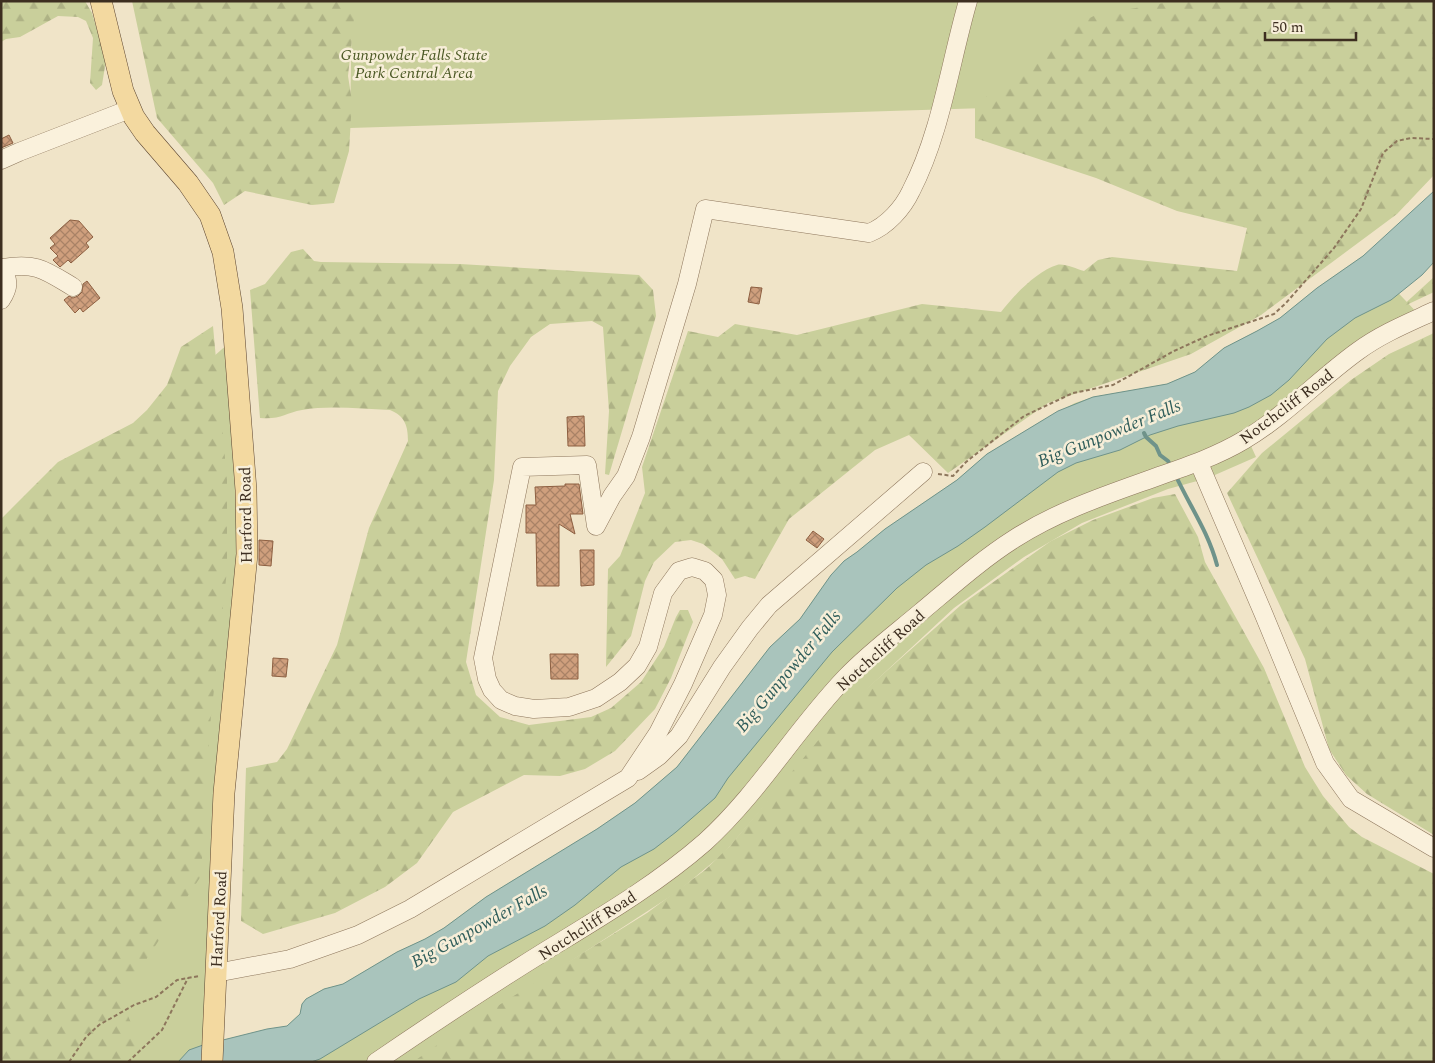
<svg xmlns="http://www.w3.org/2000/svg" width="1435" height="1063" viewBox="0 0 1435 1063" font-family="Spectral,serif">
  <defs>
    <pattern id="forest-firs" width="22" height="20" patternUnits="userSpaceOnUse" patternTransform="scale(1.25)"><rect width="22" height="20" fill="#c9cf9b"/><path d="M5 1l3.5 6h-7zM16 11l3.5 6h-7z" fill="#aeb285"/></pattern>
    <pattern id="building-cross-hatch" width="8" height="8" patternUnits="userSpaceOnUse" patternTransform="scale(1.25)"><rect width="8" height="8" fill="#cf9f7d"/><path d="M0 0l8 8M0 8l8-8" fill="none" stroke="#a98266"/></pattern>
  </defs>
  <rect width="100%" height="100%" fill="#f0e4c8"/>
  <g fill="#c9cf9b">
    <path d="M352 1H1434V94L350 128Z"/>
    <path d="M1363 256 1425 321 1361 355 1309 402 1273 432 1251 446 1256 457 1208 478 1168 489 1082 523 1024 557 954 608 853 702 724 853 677 892 415 1062H1V543L229 343 242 515 222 1040 287 1026 300 1014 302 1004 306 999 324 989 343 984 397 952 425 939 444 928 486 897 597 829 635 803 677 767 770 647 800 619 831 575 844 561 857 552 885 529 957 480 987 454 1043 420 1075 403 1093 397 1167 384 1195 372 1224 348 1257 331 1280 318 1317 288Z"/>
  </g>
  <g fill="url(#forest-firs)">
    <path d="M1 1H85L92 13 106 60 102 85 96 90 90 83 93 38 86 21 78 17 58 16 20 37 6 39 1 42Z"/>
    <path d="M132 1H356L348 76 352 101 349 151 334 203 312 205 245 191 224 205 213 183 157 118Z"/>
    <path d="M1175 1H1434V175L1397 214 1261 315 1191 354 1048 403 948 473 909 435 875 450 789 519 755 579 745 576 735 579 722 559 703 544 691 540 675 542 654 562 645 581 631 636 606 667 608 569 620 556 645 493 642 467 688 331 718 337 735 324 797 335 922 304 1001 312C1012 297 1038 270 1057 265 1064 263 1076 269 1084 271L1098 260 1112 257 1237 271 1247 228 1177 211 1096 178 975 138V106L1066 29 1096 15Z"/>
    <path d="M303 249 314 261 321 262 460 264 639 275 653 290 656 316 609 475 605 474 609 411 603 327 592 321 550 324 531 337 510 366 498 391 494 480 466 662 476 695 500 717 529 725 591 717 611 708 641 682 664 647 676 617 680 610H688L693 622 671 678 655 709 615 751 585 769 560 776 524 775 453 812 417 863 385 887 335 913 263 934 241 921 246 768 277 762 287 749 337 645 369 528 408 441C408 426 405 416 390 410 361 409 330 405 302 410 285 413 280 420 260 418L250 290 265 284 291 252Z"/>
    <path d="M1434 277V292L1400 308Z"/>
    <path d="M213 326 227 480V570L210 726 201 876 127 989C126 992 124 997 124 1000 124 1019 149 1043 134 1062H1V519L58 462 133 423 147 410 167 385 181 347Z"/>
    <path d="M1434 333V835L1367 794 1346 775 1329 749 1305 659 1227 493 1262 453 1351 380 1389 354Z"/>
    <path d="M1175 494 1198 537 1205 562 1264 668 1305 767 1323 796 1349 827 1362 837 1434 874V1062H413L454 1033 647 913 705 870 729 847 847 706 961 605 1051 541 1093 520 1153 498Z"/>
  </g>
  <path fill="#a9c4bc" stroke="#6f938a" d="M1434 191V262L1422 275 1391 300 1355 318 1327 339 1289 380 1271 395 1249 407 1234 413 1178 426 1150 435 1120 450 1076 463 1058 472 985 527 958 546 926 565 897 588 832 652 728 778 715 798 676 832 654 849 621 867 575 905 545 926 488 956 456 982 419 999 320 1059 311 1062H178L189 1050 203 1045 267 1029 287 1026 300 1014 302 1004 306 999 324 989 343 984 397 952 425 939 444 928 486 897 597 829 635 803 677 767 770 647 800 619 831 575 844 561 857 552 885 529 957 480 987 454 1058 411 1093 397 1167 384 1195 372 1224 348 1257 331 1280 318 1317 288 1363 256Z"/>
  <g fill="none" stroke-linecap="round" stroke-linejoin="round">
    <g stroke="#6f938a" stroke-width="4">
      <path d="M1144 433 1146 437 1156 446 1160 455 1168 461 1171 466"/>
      <path d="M1175 474C1189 505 1208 531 1217 565"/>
    </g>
  </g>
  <g fill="url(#building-cross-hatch)" stroke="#8d5f41">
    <path d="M9 135 13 143 1 148V139Z"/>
    <path d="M70 220 79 221 93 237 86 243 89 247 71 263 68 260 60 267 53 260 58 256 50 248 55 244 50 238Z"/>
    <path d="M87 281 100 298 83 312 80 308 75 313 64 300 69 296 73 298 78 296 82 292 83 284Z"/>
    <path d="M751 287 762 288 759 304 748 302Z"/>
    <path d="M584 416 585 446H568L567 417Z"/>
    <path d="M565 484H579L583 514H570L575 534 559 524V586H537L536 533H526V505H536L535 487 565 486Z"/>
    <path d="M813 531 824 539 817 548 806 540Z"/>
    <path d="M259 540 273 541 271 566 259 565Z"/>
    <path d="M580 550H594V585L581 586Z"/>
    <path d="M550 654H578V679H551Z"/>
    <path d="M273 658 288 659 286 677 272 676Z"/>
  </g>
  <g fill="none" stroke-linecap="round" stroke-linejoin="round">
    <defs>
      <g id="minor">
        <path d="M1 160 19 152 130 109"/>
        <path d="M1 268C10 280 9 288 1 300"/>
        <path d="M2 268C36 262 45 270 73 287"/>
        <path d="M1199 463 1264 615 1325 763 1351 799 1434 848"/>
        <path d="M638 771 659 756 679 736 722 667 750 628 769 605 923 472"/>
        <path d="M216 973 290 959 358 935 410 909 628 778 658 733 683 684 713 615 717 595 714 580 705 571 692 567 679 571 663 593 648 647 637 666 620 682 596 698 569 707 534 709 515 706 501 700 492 690 487 679 483 658 522 467 587 465 596 526 612 496 626 476 641 437 687 284 705 209 869 233C887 226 903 208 911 191 941 133 950 63 968 1"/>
        <path d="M376 1062C433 1023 489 986 547 950 601 917 657 884 705 842 759 793 796 729 846 677 869 653 896 633 921 612 951 587 981 560 1014 539 1059 510 1109 494 1159 476 1188 466 1217 456 1244 440 1285 416 1319 379 1358 351 1381 334 1408 323 1434 311"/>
      </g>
      <path id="major" d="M101 1 123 91 134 117 145 133 188 183 210 215 223 252 232 308 246 490 247 554 224 793 212 1062"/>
    </defs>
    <use href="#minor" stroke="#8d765c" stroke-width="19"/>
    <use href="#major" stroke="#5b4430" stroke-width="22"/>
    <g stroke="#8d765c" stroke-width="2" stroke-dasharray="4 2.5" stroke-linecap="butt">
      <path d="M938 474 953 476 966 462 1024 416 1073 393 1113 385 1174 351 1207 336 1274 314 1286 303 1334 248 1361 209 1383 153 1397 141 1411 138 1434 139"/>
      <path d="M69 1062 86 1037 99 1025 134 1005 156 997 177 980 199 976"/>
      <path d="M128 1062 162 1030 188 978"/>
    </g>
    <use href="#minor" stroke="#faf1dc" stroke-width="18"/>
    <use href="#major" stroke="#f3d9a0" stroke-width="21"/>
  </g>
  <g text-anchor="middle" stroke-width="5" stroke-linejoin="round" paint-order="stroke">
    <g font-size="16" font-style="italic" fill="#4d5a26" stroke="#f7eed8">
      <text x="414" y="60">Gunpowder Falls State<tspan x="414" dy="18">Park Central Area</tspan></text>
    </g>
    <g font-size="16" fill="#3d2e20" stroke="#f7eed8">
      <text transform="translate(1286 406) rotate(-37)" y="6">Notchcliff Road</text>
      <text transform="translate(245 515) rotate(-91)" y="6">Harford Road</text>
      <text transform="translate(880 650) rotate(-42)" y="6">Notchcliff Road</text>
      <text transform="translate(218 919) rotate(-87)" y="6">Harford Road</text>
      <text transform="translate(587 925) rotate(-33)" y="6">Notchcliff Road</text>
    </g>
    <g font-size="18" font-style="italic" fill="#2f5d5a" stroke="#f7eed8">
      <text transform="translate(1109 433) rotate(-22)" y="6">Big Gunpowder Falls</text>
      <text transform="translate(788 671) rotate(-50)" y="6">Big Gunpowder Falls</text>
      <text transform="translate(479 926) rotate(-29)" y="6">Big Gunpowder Falls</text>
    </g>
  </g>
  <rect width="1435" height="1063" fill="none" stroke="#3d2e20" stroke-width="5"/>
  <path d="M1265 32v8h91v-8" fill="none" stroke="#3d2e20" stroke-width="2.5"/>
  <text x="1272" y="32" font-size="15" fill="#3d2e20" stroke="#f7eed8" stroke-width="4" paint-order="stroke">50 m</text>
</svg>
